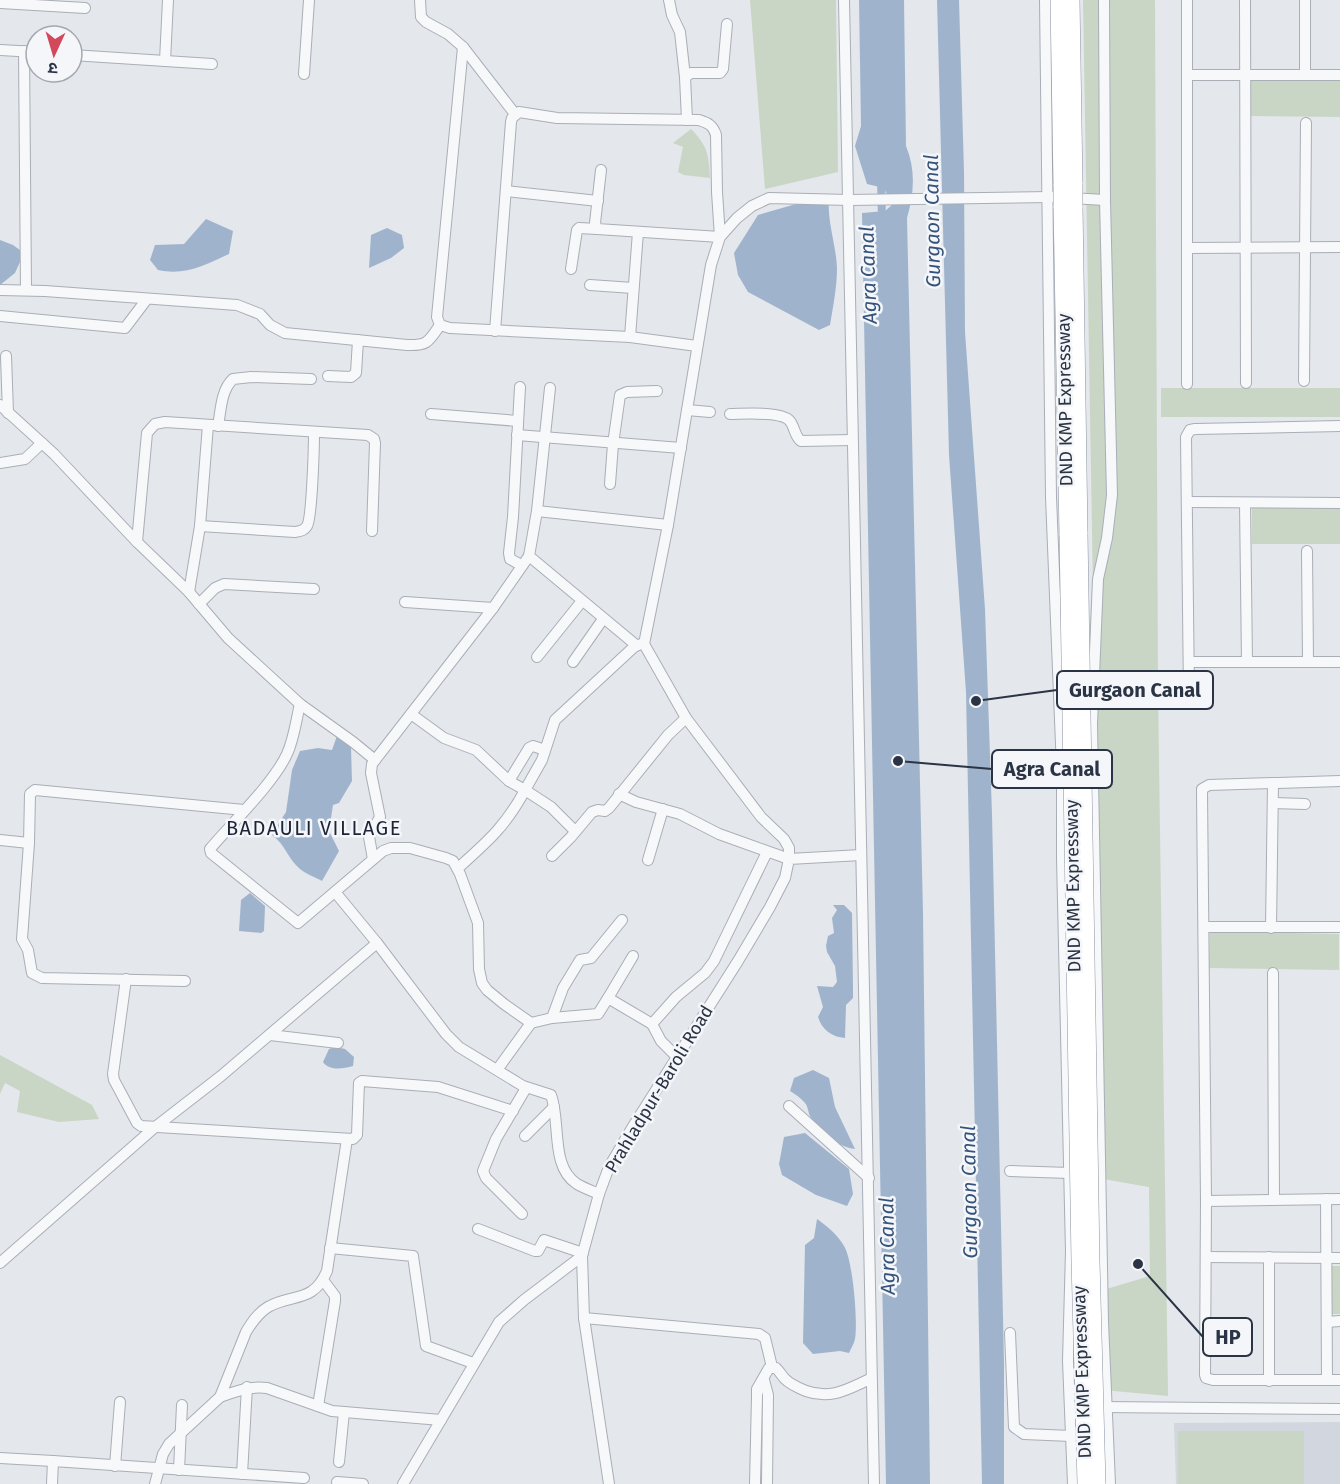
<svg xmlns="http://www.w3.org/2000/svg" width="1340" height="1484" viewBox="0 0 1340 1484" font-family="'Fira Sans','Noto Sans Devanagari',sans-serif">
  <rect width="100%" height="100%" fill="#e4e7ec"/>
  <path fill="#d2d6de" d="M1340 1422V1484H1176L1174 1423Z"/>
  <g fill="#c9d6c5">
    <path d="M750 0H836L838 172 765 189Z"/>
    <path d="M1083 0H1155L1158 690 1168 1396 1103 1390V1290L1150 1276 1149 1187 1103 1179Z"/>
    <path d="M1251 80 1340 81V117L1251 116Z"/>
    <path d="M691 129C708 146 709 156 710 178L684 175 678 172 683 147 673 143Z"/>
    <rect x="1161" y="388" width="179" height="29"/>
    <path d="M1252 507 1340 508V544H1252Z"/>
    <path d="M1210 931 1339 934V970L1209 968Z"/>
    <path d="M0 1055 92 1105 99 1119 59 1122 17 1112 20 1091 5 1083 0 1094Z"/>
    <rect x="1329" y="1266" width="11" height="48"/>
    <rect x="1178" y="1431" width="126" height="53"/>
  </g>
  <g fill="#9fb4cc">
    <path d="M859 0H904L906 146C916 170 914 194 907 218L923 913 930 1484H886L862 213 885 211 892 205 884 188 867 184 855 146 861 126Z"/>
    <path d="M937 0H959L964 172 965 332 985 609 992 814 1004 1363V1484H982L966 692 949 455Z"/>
    <path d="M829 198C827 222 836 244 837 268 837 287 833 307 830 325L819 330 748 292 738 275 734 253 758 215 810 200Z"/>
    <path d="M206 219 233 231 229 254C205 265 185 276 158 270L150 260 155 245 184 244Z"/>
    <path d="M387 228 402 235 404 248 391 258 369 268 371 235Z"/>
    <path d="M0 240 13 245 24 253 15 273 0 285Z"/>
    <path d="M338 733 351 748 352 781 339 803 333 805 329 831 339 851 322 881C315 877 306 874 300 869 287 858 286 845 272 835L278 829 277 826 286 812 292 770 300 751 318 748 332 750Z"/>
    <path d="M250 893 265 906 264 931 261 933 239 931 241 900Z"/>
    <path d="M833 905H844L852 913 853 988V998L846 1005 845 1038C832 1037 822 1030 818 1017L823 1007 817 986 833 987 837 982 835 966 827 952 826 946 828 936 834 933 832 918 837 910Z"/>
    <path d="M336 1047 345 1049 354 1057 353 1066C343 1069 329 1071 323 1062L329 1049Z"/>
    <path d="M813 1070 829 1078 835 1107 855 1149C838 1147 819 1132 810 1116 808 1112 808 1106 805 1103 801 1098 795 1094 790 1091L794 1078Z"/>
    <path d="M805 1133 849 1169 853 1194 847 1206 816 1195 782 1175 779 1164 784 1137Z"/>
    <path d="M817 1219C827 1226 838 1235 844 1246 853 1260 858 1323 855 1339 854 1344 851 1348 849 1353L840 1351 813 1354 803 1343 805 1245 814 1238Z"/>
  </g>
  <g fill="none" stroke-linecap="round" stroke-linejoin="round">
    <path stroke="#9fb4cc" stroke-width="8" d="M881 178 882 220"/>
    <defs>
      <g id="minor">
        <path d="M420 0 421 17 426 22 448 34 463 47 515 114"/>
        <path d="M669 0 672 15 680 32 685 77"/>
        <path d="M844 0 874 1484"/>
        <path d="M1045 0 1051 497 1062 769V858L1071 1251 1068 1361 1073 1484"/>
        <path d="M1104 0 1105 200 1112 495 1107 538 1098 579 1092 724 1103 1322 1110 1484"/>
        <path d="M1245 0 1246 383"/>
        <path d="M1305 0V75"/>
        <path d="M0 3 85 8"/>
        <path d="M463 47 437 317 440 325 450 328 630 337 697 346"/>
        <path d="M0 50 36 52"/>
        <path d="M24 51 26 290"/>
        <path d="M72 55 212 64"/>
        <path d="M165 61 168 0"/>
        <path d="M304 74 309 0"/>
        <path d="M1187 75H1340"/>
        <path d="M687 120 685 77 691 73H720L723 69 727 24"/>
        <path d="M506 191 598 201"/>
        <path d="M1070 198 1105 200"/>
        <path d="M1187 248 1340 247"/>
        <path d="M571 269 577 230 579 228 597 229"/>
        <path d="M590 285 633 288"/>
        <path d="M0 290 45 291 237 305 260 314 270 325 285 333 407 345C428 346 429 341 440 325"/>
        <path d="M0 316 125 328 147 299"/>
        <path d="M495 331 511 122 512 118 519 112 557 118 699 120C708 123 713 125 716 135L717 192 720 237 597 229 595 223 601 170"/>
        <path d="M630 337 638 232"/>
        <path d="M6 356 8 413"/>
        <path d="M328 376 351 377 356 373 358 340"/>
        <path d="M1304 381 1306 123"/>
        <path d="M1187 384V0"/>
        <path d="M520 387 513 517 509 553 510 559 521 565"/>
        <path d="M550 388 537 511 529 556 636 645"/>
        <path d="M0 405 54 454 137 542 189 592 228 638 300 704 353 742 375 760"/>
        <path d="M687 410 710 412"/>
        <path d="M431 414 518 421"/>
        <path d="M730 414C743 414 779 411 789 420 795 426 794 436 801 441L852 440"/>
        <path d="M218 426C221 410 221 390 233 379L251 377 311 379"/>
        <path d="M517 435 681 448"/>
        <path d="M0 463 25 459 42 443"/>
        <path d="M610 484 613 444 620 395 627 392 657 391"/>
        <path d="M1188 502 1340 503"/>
        <path d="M1245 503 1247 662"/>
        <path d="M537 511 668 525"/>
        <path d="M200 526 295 532C300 531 304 531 307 526 312 518 314 447 314 432"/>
        <path d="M137 542 147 433 155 424 165 422 368 435 374 439 375 443 372 531"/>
        <path d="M1307 551 1308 662"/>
        <path d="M189 592 200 526 208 425"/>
        <path d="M405 602 493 608"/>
        <path d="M199 604 215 588 224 584 314 589"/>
        <path d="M537 657 582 601"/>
        <path d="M573 662 603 619"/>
        <path d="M1189 662H1340"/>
        <path d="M1189 694 1186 437 1190 430 1195 429 1340 426"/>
        <path d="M300 704C296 721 294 739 287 754 273 784 232 823 210 849L211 853 298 923 383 851 391 848H410L446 858 453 861 460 874 478 923 479 969 482 983 487 990 504 1004 531 1023 497 1070"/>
        <path d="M411 714 444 738 476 750 509 781"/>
        <path d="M1340 781 1209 785 1202 789V793L1206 1201 1205 1375 1206 1378 1213 1380H1340"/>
        <path d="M619 794 636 802 680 814 719 834 789 859V848L784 839 761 817 686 718 644 644 668 525 711 265 720 237 737 218 752 206 769 198 849 200 1051 197"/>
        <path d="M1273 803 1305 804"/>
        <path d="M575 831 551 807 525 790 542 760 555 720 634 647 641 644"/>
        <path d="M0 840 29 843"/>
        <path d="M552 856 571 837 592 812 598 810 605 811 609 808 668 735 686 718"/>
        <path d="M373 859 369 837 380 817 371 773 372 764 493 608 529 556"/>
        <path d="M648 860 663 809"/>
        <path d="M458 868C487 842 506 826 525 790L509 781 529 748 533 746 545 750"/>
        <path d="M335 892 377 943 446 1034 459 1047 523 1086 551 1095C561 1122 550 1167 577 1184 584 1188 592 1191 599 1194"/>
        <path d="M1204 927H1340"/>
        <path d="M1271 928 1273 783"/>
        <path d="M1273 973 1274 1200"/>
        <path d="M126 979 113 1074 114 1080 137 1123 141 1126 353 1139 357 1135 359 1083 362 1081 438 1087 513 1111"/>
        <path d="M185 981 42 978 32 973 28 950 22 939 29 843 30 794 35 790 244 810"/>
        <path d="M608 998 633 956"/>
        <path d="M552 1018 563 988 580 960 591 958 622 920"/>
        <path d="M531 1023 552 1018 598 1014 608 998 652 1024 661 1041 677 1057"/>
        <path d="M652 1024 676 997 705 973 714 961 767 852"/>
        <path d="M270 1035 338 1043"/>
        <path d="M789 1106 869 1178"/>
        <path d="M525 1136 554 1107"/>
        <path d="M1010 1171 1070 1173"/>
        <path d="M1326 1199 1327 1380"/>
        <path d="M1206 1201 1340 1199"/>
        <path d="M522 1214 486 1178 483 1171 496 1139 526 1088"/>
        <path d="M478 1229 535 1251H538L544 1240 583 1253"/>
        <path d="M330 1248 413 1256 426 1346 473 1363"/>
        <path d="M582 1256 584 1318 609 1484"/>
        <path d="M1206 1257 1340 1258"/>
        <path d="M0 1263 154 1128 221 1076 377 943"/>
        <path d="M584 1318 759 1334 765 1338 772 1367"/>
        <path d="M1327 1322 1340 1321"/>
        <path d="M1010 1333 1014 1427 1024 1434 1071 1436"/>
        <path d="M764 1380 768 1395 767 1484"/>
        <path d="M1269 1381V1257"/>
        <path d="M220 1397C237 1391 249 1386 267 1388L332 1411 441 1420"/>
        <path d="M318 1406 335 1301V1296L323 1280"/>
        <path d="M1100 1407 1340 1409"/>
        <path d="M0 1458 53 1461"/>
        <path d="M339 1462 344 1412"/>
        <path d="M115 1466 120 1402"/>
        <path d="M179 1470 182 1405"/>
        <path d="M242 1474 247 1387"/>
        <path d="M337 1482 363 1484"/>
        <path d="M52 1484 53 1461 304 1478"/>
        <path d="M155 1484 163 1454 169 1444 220 1397 246 1332C252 1322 258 1313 268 1307 292 1293 313 1304 327 1271L347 1139"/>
        <path d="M403 1484 499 1322 524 1300 582 1256 599 1194 609 1167 632 1128 738 961 770 907 785 878 789 859 861 855"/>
        <path d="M755 1484 757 1396V1389L769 1368H776C780 1372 782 1376 785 1379 791 1385 799 1388 806 1391 831 1400 848 1389 870 1379"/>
      </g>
      <g id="highway">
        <path d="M1058 0 1061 186"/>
        <path d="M1072 0 1075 184"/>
        <path d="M1061 206 1067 535"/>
        <path d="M1075 206 1080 534"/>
      </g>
    </defs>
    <use href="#minor" stroke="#a9aeb7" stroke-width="12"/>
    <use href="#highway" stroke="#8b94a3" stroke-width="16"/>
    <use href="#minor" stroke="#f7f8fa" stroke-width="10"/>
    <use href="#highway" stroke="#fff" stroke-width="15"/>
    <defs>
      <g id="highway-bridge">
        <path d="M1075 184V206"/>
        <path d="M1061 186V206"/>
        <path d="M1080 534 1092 1261 1098 1484"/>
        <path d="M1067 535 1079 1260 1085 1484"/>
      </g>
    </defs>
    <use href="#highway-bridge" stroke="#8b94a3" stroke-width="16" stroke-linecap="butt"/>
    <use href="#highway-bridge" stroke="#fff" stroke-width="15"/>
  </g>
  <g text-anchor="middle" stroke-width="5" stroke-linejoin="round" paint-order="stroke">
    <g font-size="18" fill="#2b3445" stroke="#f4f6f9">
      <text transform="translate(1065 400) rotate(-91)" y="6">DND KMP Expressway</text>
      <text transform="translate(1073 886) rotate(-91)" y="6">DND KMP Expressway</text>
      <text transform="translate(659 1089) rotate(-59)" y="6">Prahladpur-Baroli Road</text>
      <text transform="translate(1082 1372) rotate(-92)" y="6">DND KMP Expressway</text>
    </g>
    <g font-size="20" font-style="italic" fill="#34527a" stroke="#f4f6f9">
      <text transform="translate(932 221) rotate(-91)" y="7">Gurgaon Canal</text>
      <text transform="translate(868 275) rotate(-92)" y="7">Agra Canal</text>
      <text transform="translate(969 1192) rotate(-91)" y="7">Gurgaon Canal</text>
      <text transform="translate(887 1246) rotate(-91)" y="7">Agra Canal</text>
    </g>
    <g font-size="20" letter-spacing="1.5" fill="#1d2536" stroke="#f4f6f9">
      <text x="314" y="835">BADAULI VILLAGE</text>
    </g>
  </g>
  <path fill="none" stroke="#2b3445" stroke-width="2" d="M976 701L1057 690M898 761L992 769M1138 1264L1203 1337"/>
  <g fill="#2b3445" stroke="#f4f6f9" stroke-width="2">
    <circle cx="976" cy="701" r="6"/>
    <circle cx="898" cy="761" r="6"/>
    <circle cx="1138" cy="1264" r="6"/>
  </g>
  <g fill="#f4f6f9" stroke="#2b3445" stroke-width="2">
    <rect x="1057" y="671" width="156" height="38" rx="6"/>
    <rect x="992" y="750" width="120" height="38" rx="6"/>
    <rect x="1203" y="1318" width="49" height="38" rx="6"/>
  </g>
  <g font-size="20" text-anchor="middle" font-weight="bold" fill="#2b3445">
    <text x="1135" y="697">Gurgaon Canal</text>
    <text x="1052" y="776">Agra Canal</text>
    <text x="1228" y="1344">HP</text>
  </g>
  <g transform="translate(54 54) rotate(184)"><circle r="28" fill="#f4f6f9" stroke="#a4a8b1" stroke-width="1.5"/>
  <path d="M0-4.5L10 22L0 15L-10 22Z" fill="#d1495b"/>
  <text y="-9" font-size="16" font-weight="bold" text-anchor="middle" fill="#2b3445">उ</text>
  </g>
</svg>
